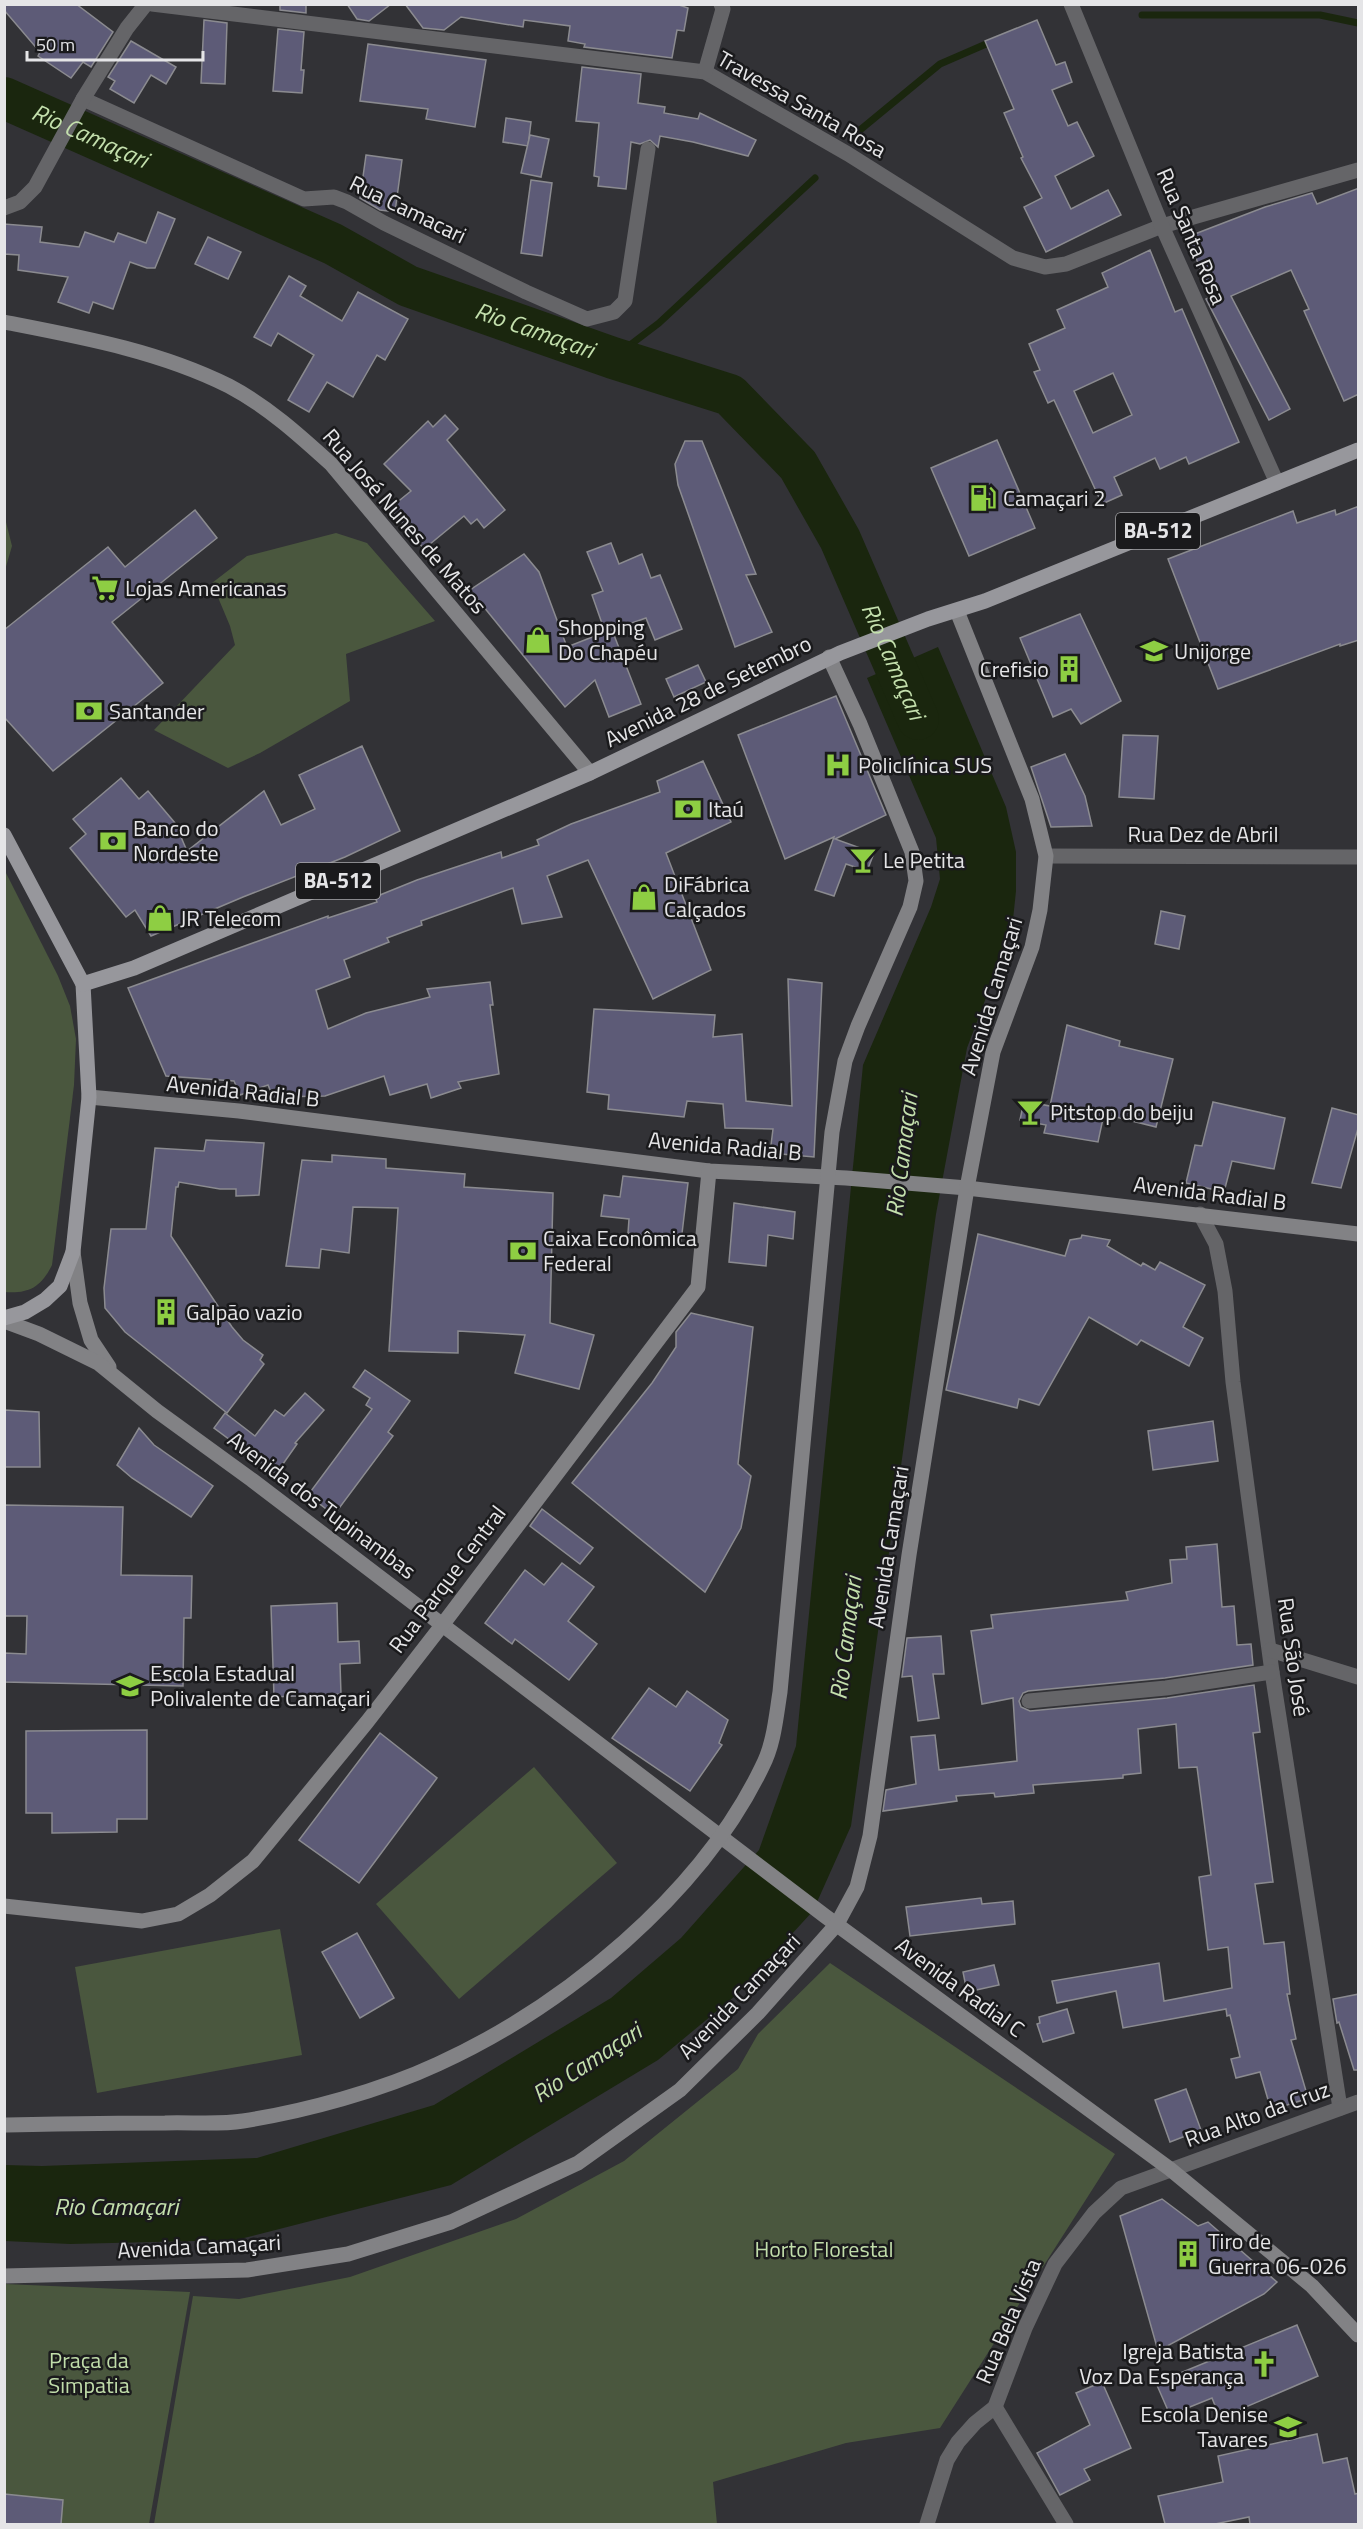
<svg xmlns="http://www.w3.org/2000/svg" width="1363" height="2529" viewBox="0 0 1363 2529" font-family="'Titillium Web',sans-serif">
  <rect width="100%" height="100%" fill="#323236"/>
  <g fill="#4a573e">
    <path d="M5 518 12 546 5 570 4 518Z"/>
    <path d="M336 533 367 543 435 621 346 654 350 701 260 753 228 768 154 730 235 645 230 626 212 583 247 556Z"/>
    <path d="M5 871 58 976 70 1006 76 1039 74 1085 52 1265C41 1287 29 1294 4 1292Z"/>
    <path d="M534 1767 617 1863 459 1999 376 1904Z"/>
    <path d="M280 1929 302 2055 97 2093 75 1967Z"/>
    <path d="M830 1963 1115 2154 940 2428 846 2443 713 2482 717 2524H154L193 2296 239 2299 350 2277 516 2219 624 2161 738 2069 758 2034Z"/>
    <path d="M5 2284 190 2292 149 2524H5Z"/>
  </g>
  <path fill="#1a260e" d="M938 647 1006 807 1016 852V891L1012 929 967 1048 936 1214 851 1826 813 1911 735 1996 658 2060 451 2185 236 2240 70 2244 5 2241V2165L42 2166 257 2158 434 2105 611 1998 681 1938 759 1850 796 1746 863 1065 931 907 940 879 936 838 867 678Z"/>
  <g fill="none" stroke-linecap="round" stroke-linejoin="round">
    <g stroke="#1a260e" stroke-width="7">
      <path d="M1142 15H1320L1358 23"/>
      <path d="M860 130 940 64 993 41"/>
      <path d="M613 358 659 323 815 178"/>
    </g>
    <path stroke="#1a260e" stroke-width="42" id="s1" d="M4 98 333 244 408 286 613 358 730 395 798 465 840 539 918 719"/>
  </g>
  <g fill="#5d5b77" stroke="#8b8b90" stroke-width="1.5" fill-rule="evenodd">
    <path d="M4 4H76L113 32 91 67 83 62 71 78 38 56 40 52 4 10Z"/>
    <path d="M280 4H306V13L280 10Z"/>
    <path d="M347 4H391L369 21 357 19Z"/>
    <path d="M405 4H676L688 8 684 31 677 30 672 58 584 47 585 44 568 41 570 26 524 20 523 27 461 17 444 30 423 28Z"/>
    <path d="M204 20 227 23 225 84 201 83Z"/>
    <path d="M1037 20 1056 65 1065 62 1072 82 1052 90 1068 126 1077 122 1094 156 1055 176 1071 209 1108 190 1121 215 1046 252 1024 207 1042 198 1021 158 1023 157 1004 113 1014 109 985 41Z"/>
    <path d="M278 29 304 32 301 70H304L302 93 273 91Z"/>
    <path d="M131 41 176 67 166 84 151 75 134 103 110 89 115 81 108 77Z"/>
    <path d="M368 44 486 60 475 127 426 119 428 109 360 101Z"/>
    <path d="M582 67 641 74 638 103 665 107 664 113 698 119 700 113 756 140 748 156 693 142 660 136 658 147 650 140 640 144 631 142 626 189 598 186 599 177 594 176 599 123 576 121Z"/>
    <path d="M506 118 531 122 528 146 503 142Z"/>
    <path d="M530 135 549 139 541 177 521 173Z"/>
    <path d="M366 155 402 160 395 212 380 210 360 198Z"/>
    <path d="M531 180 552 183 542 256 521 253Z"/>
    <path d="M1359 188V394L1344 401 1304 311 1309 309 1291 270 1231 296 1290 409 1269 420 1206 299 1212 296 1187 237 1265 207 1312 193 1317 204Z"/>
    <path d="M158 212 175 219 155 268H147L130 262 113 309 93 302 89 313 58 302 68 277 18 270 19 255 4 254V224L42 227 40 242 79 247 85 232 114 242 118 233 146 243Z"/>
    <path d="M208 237 241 252 228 279 195 264Z"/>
    <path d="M1150 250 1175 312 1182 309 1239 442 1189 464 1186 457 1160 469 1155 458 1114 477 1122 495 1102 504 1054 400 1048 403 1034 372 1040 370 1029 344 1065 328 1057 310 1108 287 1102 273ZM1113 373 1132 415 1093 433 1074 391Z"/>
    <path d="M289 276 306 286 300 296 342 321 358 292 408 319 385 360 377 355 353 397 327 382 309 412 288 400 314 355 278 333 271 346 254 337Z"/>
    <path d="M445 415 458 429 447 440 505 510 484 528 477 519 471 524 464 516 424 549 390 508 411 491 384 464 428 421 433 427Z"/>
    <path d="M997 440 1035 528 969 556 931 468Z"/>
    <path d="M685 441H702L756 574 746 575 772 632 735 647 678 485 675 464Z"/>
    <path d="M1359 506V640L1340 646V644L1218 689 1168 559 1293 511 1297 523 1335 510 1336 515Z"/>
    <path d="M195 510 217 538 112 622 163 683 53 771 4 717V630L108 547 125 567Z"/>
    <path d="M611 543 619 564 642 554 651 578 660 575 682 629 655 640 646 618 612 630 641 704 609 717 595 680 565 707 470 590 524 554 539 572 567 647 605 632 592 595 603 591 587 552Z"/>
    <path d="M1080 614 1121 701 1081 724 1071 709 1053 717 1020 638Z"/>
    <path d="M698 665 706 682 674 697 666 679Z"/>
    <path d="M836 696 886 815 835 839 874 853 867 871 846 864 834 896 815 890 834 837 785 859 738 735Z"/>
    <path d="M1123 735 1158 736 1154 799 1119 797Z"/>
    <path d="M362 746 400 831 345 857 243 897 151 936 135 910 126 917 70 848 86 834 73 819 121 778 139 799 148 791 175 823 187 851 264 791 281 825 315 809 299 775Z"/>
    <path d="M1065 754 1085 796 1092 826 1051 827 1031 767Z"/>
    <path d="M703 761 731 822 666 853 711 970 653 999 588 860 547 876 562 917 522 924 513 888 421 921 422 925 387 938 389 942 344 960 350 977 316 990 328 1029 366 1013 430 997 427 989 490 982 493 1005H490L499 1074 458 1082 461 1088 431 1098 427 1084 390 1095 384 1076 325 1096 273 1097 268 1085 240 1095 234 1081 166 1076 128 988 328 916V918L377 902 375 897 417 880 501 852 502 858 539 845 537 840 571 824 660 792 657 781Z"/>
    <path d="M1161 911 1185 916 1179 949 1155 944Z"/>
    <path d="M788 979 822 983 814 1157 770 1153 773 1129 725 1128 723 1104 687 1101 684 1117 608 1109 609 1095 587 1092 594 1009 715 1015 713 1037 742 1034 746 1101 792 1106Z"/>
    <path d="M1067 1025 1120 1041 1119 1046 1173 1059 1156 1127 1104 1114 1098 1142 1044 1133 1046 1125 1020 1120 1024 1101 1050 1106Z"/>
    <path d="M1213 1102 1285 1118 1274 1169 1232 1161 1224 1192 1186 1183 1195 1145 1202 1146Z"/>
    <path d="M1332 1108 1359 1115V1125L1341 1188 1312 1183Z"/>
    <path d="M206 1140 264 1143 259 1195 236 1196V1189H220L179 1182 178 1187H176L171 1236 232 1327 243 1340 263 1355 260 1360 264 1364 227 1413 125 1332 105 1308 104 1288 111 1229H146L155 1148 204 1151Z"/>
    <path d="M332 1155 386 1159V1168L465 1174 464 1187 553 1193 550 1323 594 1335 579 1389 515 1373 525 1335 458 1331V1353L389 1351 398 1208 353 1207 349 1253 321 1249 319 1268 286 1266 302 1160 332 1162Z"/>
    <path d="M623 1176 688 1183 681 1242 628 1233 629 1219 601 1216 604 1195 620 1197Z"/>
    <path d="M734 1203 795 1212 793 1239 768 1235 766 1266 729 1262Z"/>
    <path d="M978 1234 1065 1256 1070 1240 1081 1238 1082 1235 1110 1240 1107 1246 1141 1266 1143 1263 1155 1270 1160 1262 1205 1285 1183 1327 1203 1338 1189 1366 1141 1340 1137 1345 1089 1317 1039 1405 1019 1399 1017 1408 946 1390Z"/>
    <path d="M691 1313 753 1327 738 1464 751 1476 741 1528 705 1592 572 1483 652 1383 676 1347V1332Z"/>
    <path d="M365 1370 410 1401 388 1432 393 1436 334 1515 308 1495 372 1409 366 1405 370 1398 353 1387Z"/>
    <path d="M305 1393 324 1410 295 1443 297 1444 276 1474 214 1428 225 1413 255 1436 275 1410 284 1416Z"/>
    <path d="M4 1410 39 1412 40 1467H4Z"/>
    <path d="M1213 1421 1218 1461 1153 1470 1148 1431Z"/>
    <path d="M139 1428 154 1445 213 1486 191 1517 132 1478 117 1465Z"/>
    <path d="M4 1505 123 1507 121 1575 192 1576 191 1618H184L183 1686 4 1682V1653L26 1654 27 1616H4Z"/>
    <path d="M542 1509 593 1548 580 1564 530 1526Z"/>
    <path d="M1217 1544 1222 1607 1234 1606 1237 1645 1251 1644 1253 1665 1165 1678 1028 1691 1023 1693 1019 1701 1021 1707 1030 1711 1167 1698 1254 1685 1260 1732 1253 1733 1273 1882 1255 1884 1264 1944 1284 1942 1290 1994H1287L1296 2039 1291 2040 1306 2091 1301 2093 1303 2100 1271 2110 1260 2072 1236 2078 1231 2059 1240 2057 1230 2015 1227 2016 1226 2009 1123 2028 1116 1991 1057 2003 1052 1981 1159 1963 1164 2001 1232 1988 1228 1947 1208 1950 1199 1877 1211 1875 1197 1767 1179 1768 1176 1724 1138 1729 1141 1773 1123 1775V1778L1033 1785 1034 1793 995 1797 994 1793 956 1796 957 1801 883 1811 886 1790 916 1784 911 1737 935 1735 939 1770 1017 1761 1013 1698 982 1704 971 1631 993 1628 991 1615 1128 1600 1126 1592 1172 1583 1170 1560 1187 1559 1186 1547Z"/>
    <path d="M562 1563 594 1587 568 1621 597 1644 569 1680 515 1639 512 1644 485 1623 525 1570 544 1585Z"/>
    <path d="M337 1603 338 1642 359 1641 360 1663 340 1664 341 1694 274 1697 271 1606Z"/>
    <path d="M941 1636 944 1674H933L939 1718 918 1721 912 1676 902 1677 907 1638Z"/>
    <path d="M649 1688 676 1707 687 1691 728 1720 719 1743 722 1745 690 1791 612 1738Z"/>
    <path d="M147 1730V1819H117V1832L52 1833V1813H26V1731Z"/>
    <path d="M380 1733 437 1778 359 1883 299 1840Z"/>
    <path d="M981 1898 982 1904 1013 1901 1015 1924 910 1936 906 1907Z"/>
    <path d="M357 1933 394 1998 360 2018 322 1952Z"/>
    <path d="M994 1965 999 1985 967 1992 963 1972Z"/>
    <path d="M1359 1994V2070H1354L1339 2022 1337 2023 1333 1999Z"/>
    <path d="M1067 2009 1074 2033 1043 2042 1037 2024 1040 2023 1039 2017Z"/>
    <path d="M1186 2089 1201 2130 1170 2142 1155 2100Z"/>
    <path d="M1162 2199 1198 2226 1208 2222 1277 2282 1264 2294 1158 2351 1120 2216Z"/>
    <path d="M1297 2325 1318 2376 1220 2418 1212 2398 1170 2415 1156 2383Z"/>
    <path d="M1102 2382 1131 2448 1084 2469 1090 2480 1060 2495 1037 2453 1090 2425 1076 2393Z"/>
    <path d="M1317 2434 1323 2463 1347 2458 1355 2494 1359 2493V2524H1250L1249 2517 1215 2524H1165L1158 2496 1223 2482 1218 2456Z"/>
    <path d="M4 2494 63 2500 61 2524H4Z"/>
  </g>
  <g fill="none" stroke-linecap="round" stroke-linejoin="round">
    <g stroke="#656568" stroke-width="15">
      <path d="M152 4 705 72 848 154 1013 258 1045 267 1066 264 1162 226 1358 170"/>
      <path d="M1071 4 1162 226 1277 483"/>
      <path d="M705 72 723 9 721 4"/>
      <path d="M83 99 304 199 334 197 347 202 384 223 526 292 587 319 614 312 625 301 648 149"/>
      <path d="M4 208 20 202 35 187 83 99 127 28 146 4"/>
      <path d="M1046 856 1358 857"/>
      <path d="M1200 1214 1216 1244 1225 1291 1233 1382 1272 1672 1340 2108"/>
      <path d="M1270 1650 1358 1677"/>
      <path d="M1029 1701 1166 1688 1272 1672"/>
      <path d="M995 2407 1066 2524"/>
      <path d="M927 2524 947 2460 958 2442 975 2423 995 2407 1025 2328 1055 2264 1094 2213 1121 2188 1358 2102"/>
    </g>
    <g stroke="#828285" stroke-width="15">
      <path d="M4 322C81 337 159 351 229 386 267 406 299 435 331 464L590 773"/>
      <path d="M89 1097 239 1111 709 1171 846 1178 967 1188 1358 1234"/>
      <path d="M73 1252 80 1303 91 1340 109 1367"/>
      <path d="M4 1321 39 1334 98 1363 157 1411 252 1480 825 1916 1170 2169 1312 2286 1358 2335"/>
      <path d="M4 1906 142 1921 178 1914 210 1895 253 1861 367 1722 443 1624 698 1287 709 1171"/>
      <path d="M4 2125C58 2124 111 2123 165 2123 190 2122 218 2125 243 2121 306 2111 380 2091 438 2064 565 2006 701 1894 762 1767 774 1744 776 1717 780 1692L832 1132 845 1061 858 1026 910 907 916 881 912 852 860 724 829 657"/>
      <path d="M4 2276 247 2270 348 2254 451 2222 578 2163 680 2090 758 2013 837 1924 857 1887 870 1836 909 1555 967 1188 993 1052 1032 947 1040 910 1046 856 1032 799 957 611"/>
    </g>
    <g stroke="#97979c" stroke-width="15">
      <path d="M4 835 83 984 89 1097 73 1252 60 1286 45 1300 25 1312 4 1318"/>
      <path d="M83 984 134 968 590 773 840 653 928 619 985 601 1358 450"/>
    </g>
  </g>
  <defs>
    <symbol id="fuel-bare" viewBox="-9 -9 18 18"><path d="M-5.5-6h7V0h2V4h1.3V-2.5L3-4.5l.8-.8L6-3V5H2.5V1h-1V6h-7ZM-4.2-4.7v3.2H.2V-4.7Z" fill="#8ece43" stroke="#1a1a1c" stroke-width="2.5" paint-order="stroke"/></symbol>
    <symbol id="supermarket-bare" viewBox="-9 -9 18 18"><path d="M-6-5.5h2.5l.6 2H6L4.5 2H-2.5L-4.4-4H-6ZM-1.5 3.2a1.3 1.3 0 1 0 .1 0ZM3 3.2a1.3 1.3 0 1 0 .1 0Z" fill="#8ece43" stroke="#1a1a1c" stroke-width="2.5" paint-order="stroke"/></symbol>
    <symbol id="shop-bare" viewBox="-9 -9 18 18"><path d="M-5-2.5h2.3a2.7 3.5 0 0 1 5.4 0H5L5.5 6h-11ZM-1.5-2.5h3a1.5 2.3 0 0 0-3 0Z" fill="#8ece43" stroke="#1a1a1c" stroke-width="2.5" paint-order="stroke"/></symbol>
    <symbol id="university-bare" viewBox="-9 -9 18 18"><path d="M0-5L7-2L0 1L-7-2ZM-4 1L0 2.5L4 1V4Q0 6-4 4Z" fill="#8ece43" stroke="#1a1a1c" stroke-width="2.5" paint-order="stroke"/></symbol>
    <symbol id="building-bare" viewBox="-9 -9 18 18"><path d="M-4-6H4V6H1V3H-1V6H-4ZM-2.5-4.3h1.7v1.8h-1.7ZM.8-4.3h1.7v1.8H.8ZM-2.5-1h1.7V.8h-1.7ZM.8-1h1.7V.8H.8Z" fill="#8ece43" stroke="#1a1a1c" stroke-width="2.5" paint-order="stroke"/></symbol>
    <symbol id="bank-bare" viewBox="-9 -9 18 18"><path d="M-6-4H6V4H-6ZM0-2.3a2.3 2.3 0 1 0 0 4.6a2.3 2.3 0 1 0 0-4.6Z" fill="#8ece43" stroke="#1a1a1c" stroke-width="2.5" paint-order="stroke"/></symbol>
    <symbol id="hospital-bare" viewBox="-9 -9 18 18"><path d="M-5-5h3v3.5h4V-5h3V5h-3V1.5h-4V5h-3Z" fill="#8ece43" stroke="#1a1a1c" stroke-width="2.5" paint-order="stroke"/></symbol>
    <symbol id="bar-bare" viewBox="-9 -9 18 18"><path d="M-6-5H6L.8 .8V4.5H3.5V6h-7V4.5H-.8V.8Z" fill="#8ece43" stroke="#1a1a1c" stroke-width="2.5" paint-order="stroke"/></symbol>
    <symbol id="school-bare" viewBox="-9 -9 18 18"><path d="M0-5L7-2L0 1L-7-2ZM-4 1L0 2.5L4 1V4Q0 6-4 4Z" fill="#8ece43" stroke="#1a1a1c" stroke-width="2.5" paint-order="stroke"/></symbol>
    <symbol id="church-bare" viewBox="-9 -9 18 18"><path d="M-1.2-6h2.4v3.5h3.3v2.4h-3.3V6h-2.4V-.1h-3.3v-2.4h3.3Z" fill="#8ece43" stroke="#1a1a1c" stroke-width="2.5" paint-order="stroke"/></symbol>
  </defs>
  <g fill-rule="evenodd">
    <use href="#fuel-bare" x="964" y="479" width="38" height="38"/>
    <use href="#supermarket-bare" x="86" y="569" width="38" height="38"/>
    <use href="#shop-bare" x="519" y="621" width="38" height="38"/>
    <use href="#university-bare" x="1135" y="632" width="38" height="38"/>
    <use href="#building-bare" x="1050" y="650" width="38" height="38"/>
    <use href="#bank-bare" x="70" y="692" width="38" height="38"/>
    <use href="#hospital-bare" x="819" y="746" width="38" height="38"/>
    <use href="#bank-bare" x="669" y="790" width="38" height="38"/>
    <use href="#bank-bare" x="94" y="822" width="38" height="38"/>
    <use href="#bar-bare" x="844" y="841" width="38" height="38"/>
    <use href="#shop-bare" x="625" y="878" width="38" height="38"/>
    <use href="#shop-bare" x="141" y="899" width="38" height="38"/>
    <use href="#bar-bare" x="1011" y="1093" width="38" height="38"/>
    <use href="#bank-bare" x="504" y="1232" width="38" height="38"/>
    <use href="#building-bare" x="147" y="1293" width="38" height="38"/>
    <use href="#school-bare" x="111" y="1667" width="38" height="38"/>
    <use href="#building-bare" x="1169" y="2235" width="38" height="38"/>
    <use href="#church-bare" x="1245" y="2345" width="38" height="38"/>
    <use href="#school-bare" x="1269" y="2408" width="38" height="38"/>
  </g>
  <g text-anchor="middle" stroke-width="5" stroke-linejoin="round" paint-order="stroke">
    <g fill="#1a1a1c" stroke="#a8a8aa" stroke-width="1.5">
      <rect x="1116" y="513" width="84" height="36" rx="4.5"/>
      <rect x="296" y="863" width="84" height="36" rx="4.5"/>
    </g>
    <g font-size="21" font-weight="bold" fill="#e5e5e7">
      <text x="1158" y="538">BA-512</text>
      <text x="338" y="888">BA-512</text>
    </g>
    <g font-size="22" fill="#e5e5e7" stroke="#1a1a1c">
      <text transform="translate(802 104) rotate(30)" y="8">Travessa Santa Rosa</text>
      <text transform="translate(408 209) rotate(26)" y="8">Rua Camacari</text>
      <text transform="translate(1192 236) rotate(67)" y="8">Rua Santa Rosa</text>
      <text transform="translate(405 521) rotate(49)" y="8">Rua José Nunes de Matos</text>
      <text transform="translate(708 691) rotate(-26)" y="8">Avenida 28 de Setembro</text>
      <text x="1203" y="842">Rua Dez de Abril</text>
      <text transform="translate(991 996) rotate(-73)" y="8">Avenida Camaçari</text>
      <text transform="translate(243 1091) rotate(6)" y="8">Avenida Radial B</text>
      <text transform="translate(725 1146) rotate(5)" y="8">Avenida Radial B</text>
      <text transform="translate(1210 1193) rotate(7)" y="8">Avenida Radial B</text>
      <text transform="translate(322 1505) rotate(37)" y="8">Avenida dos Tupinambas</text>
      <text transform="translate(888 1547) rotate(-81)" y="8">Avenida Camaçari</text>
      <text transform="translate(447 1579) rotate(-53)" y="8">Rua Parque Central</text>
      <text transform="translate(1294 1657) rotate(82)" y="8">Rua São José</text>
      <text transform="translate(960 1987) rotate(36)" y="8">Avenida Radial C</text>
      <text transform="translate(739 1996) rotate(-46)" y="8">Avenida Camaçari</text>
      <text transform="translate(1257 2114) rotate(-20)" y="8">Rua Alto da Cruz</text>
      <text transform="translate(199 2246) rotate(-3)" y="8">Avenida Camaçari</text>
      <text transform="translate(1008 2321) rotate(-67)" y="8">Rua Bela Vista</text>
    </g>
    <g font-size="22" fill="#e5e5e7" stroke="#1a1a1c" text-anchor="start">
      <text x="1003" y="506">Camaçari 2</text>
      <text x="125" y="596">Lojas Americanas</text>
      <text x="558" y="635">Shopping<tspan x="558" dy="25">Do Chapéu</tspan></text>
      <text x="1174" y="659">Unijorge</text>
      <text x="1049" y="677" text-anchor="end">Crefisio</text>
      <text x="109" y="719">Santander</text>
      <text x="858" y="773">Policlínica SUS</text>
      <text x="708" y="817">Itaú</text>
      <text x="133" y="836">Banco do<tspan x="133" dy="25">Nordeste</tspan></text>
      <text x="883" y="868">Le Petita</text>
      <text x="664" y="892">DiFábrica<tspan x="664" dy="25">Calçados</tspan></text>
      <text x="180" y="926">JR Telecom</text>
      <text x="1050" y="1120">Pitstop do beiju</text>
      <text x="543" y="1246">Caixa Econômica<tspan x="543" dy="25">Federal</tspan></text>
      <text x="186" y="1320">Galpão vazio</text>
      <text x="150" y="1681">Escola Estadual<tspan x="150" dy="25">Polivalente de Camaçari</tspan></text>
      <text x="1208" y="2249">Tiro de<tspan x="1208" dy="25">Guerra 06-026</tspan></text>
      <text x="1244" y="2359" text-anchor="end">Igreja Batista<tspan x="1244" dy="25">Voz Da Esperança</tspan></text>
      <text x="1268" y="2422" text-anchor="end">Escola Denise<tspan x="1268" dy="25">Tavares</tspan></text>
    </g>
    <g font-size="22" fill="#c1ddaa" stroke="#1a1a1c">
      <text x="824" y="2257">Horto Florestal</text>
      <text x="89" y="2368">Praça da<tspan x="89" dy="25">Simpatia</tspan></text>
    </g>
    <g font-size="24" font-style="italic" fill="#c4e0ad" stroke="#1a1a1c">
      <text dy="8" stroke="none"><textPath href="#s1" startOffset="94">Rio Camaçari</textPath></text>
      <text dy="8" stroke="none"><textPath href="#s1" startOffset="580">Rio Camaçari</textPath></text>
      <text dy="8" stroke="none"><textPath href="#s1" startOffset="1102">Rio Camaçari</textPath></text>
      <text transform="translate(902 1155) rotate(-83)" y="8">Rio Camaçari</text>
      <text transform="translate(846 1638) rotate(-83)" y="8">Rio Camaçari</text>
      <text transform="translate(587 2063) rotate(-33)" y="8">Rio Camaçari</text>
      <text x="116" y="2215">Rio Camaçari</text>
    </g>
  </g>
  <rect width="1363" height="2529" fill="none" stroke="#e5e5e7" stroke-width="12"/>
  <path d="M27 51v9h176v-9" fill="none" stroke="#e5e5e7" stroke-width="3"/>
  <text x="36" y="51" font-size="18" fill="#e5e5e7" stroke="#1a1a1c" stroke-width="4.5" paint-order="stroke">50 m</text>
</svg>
